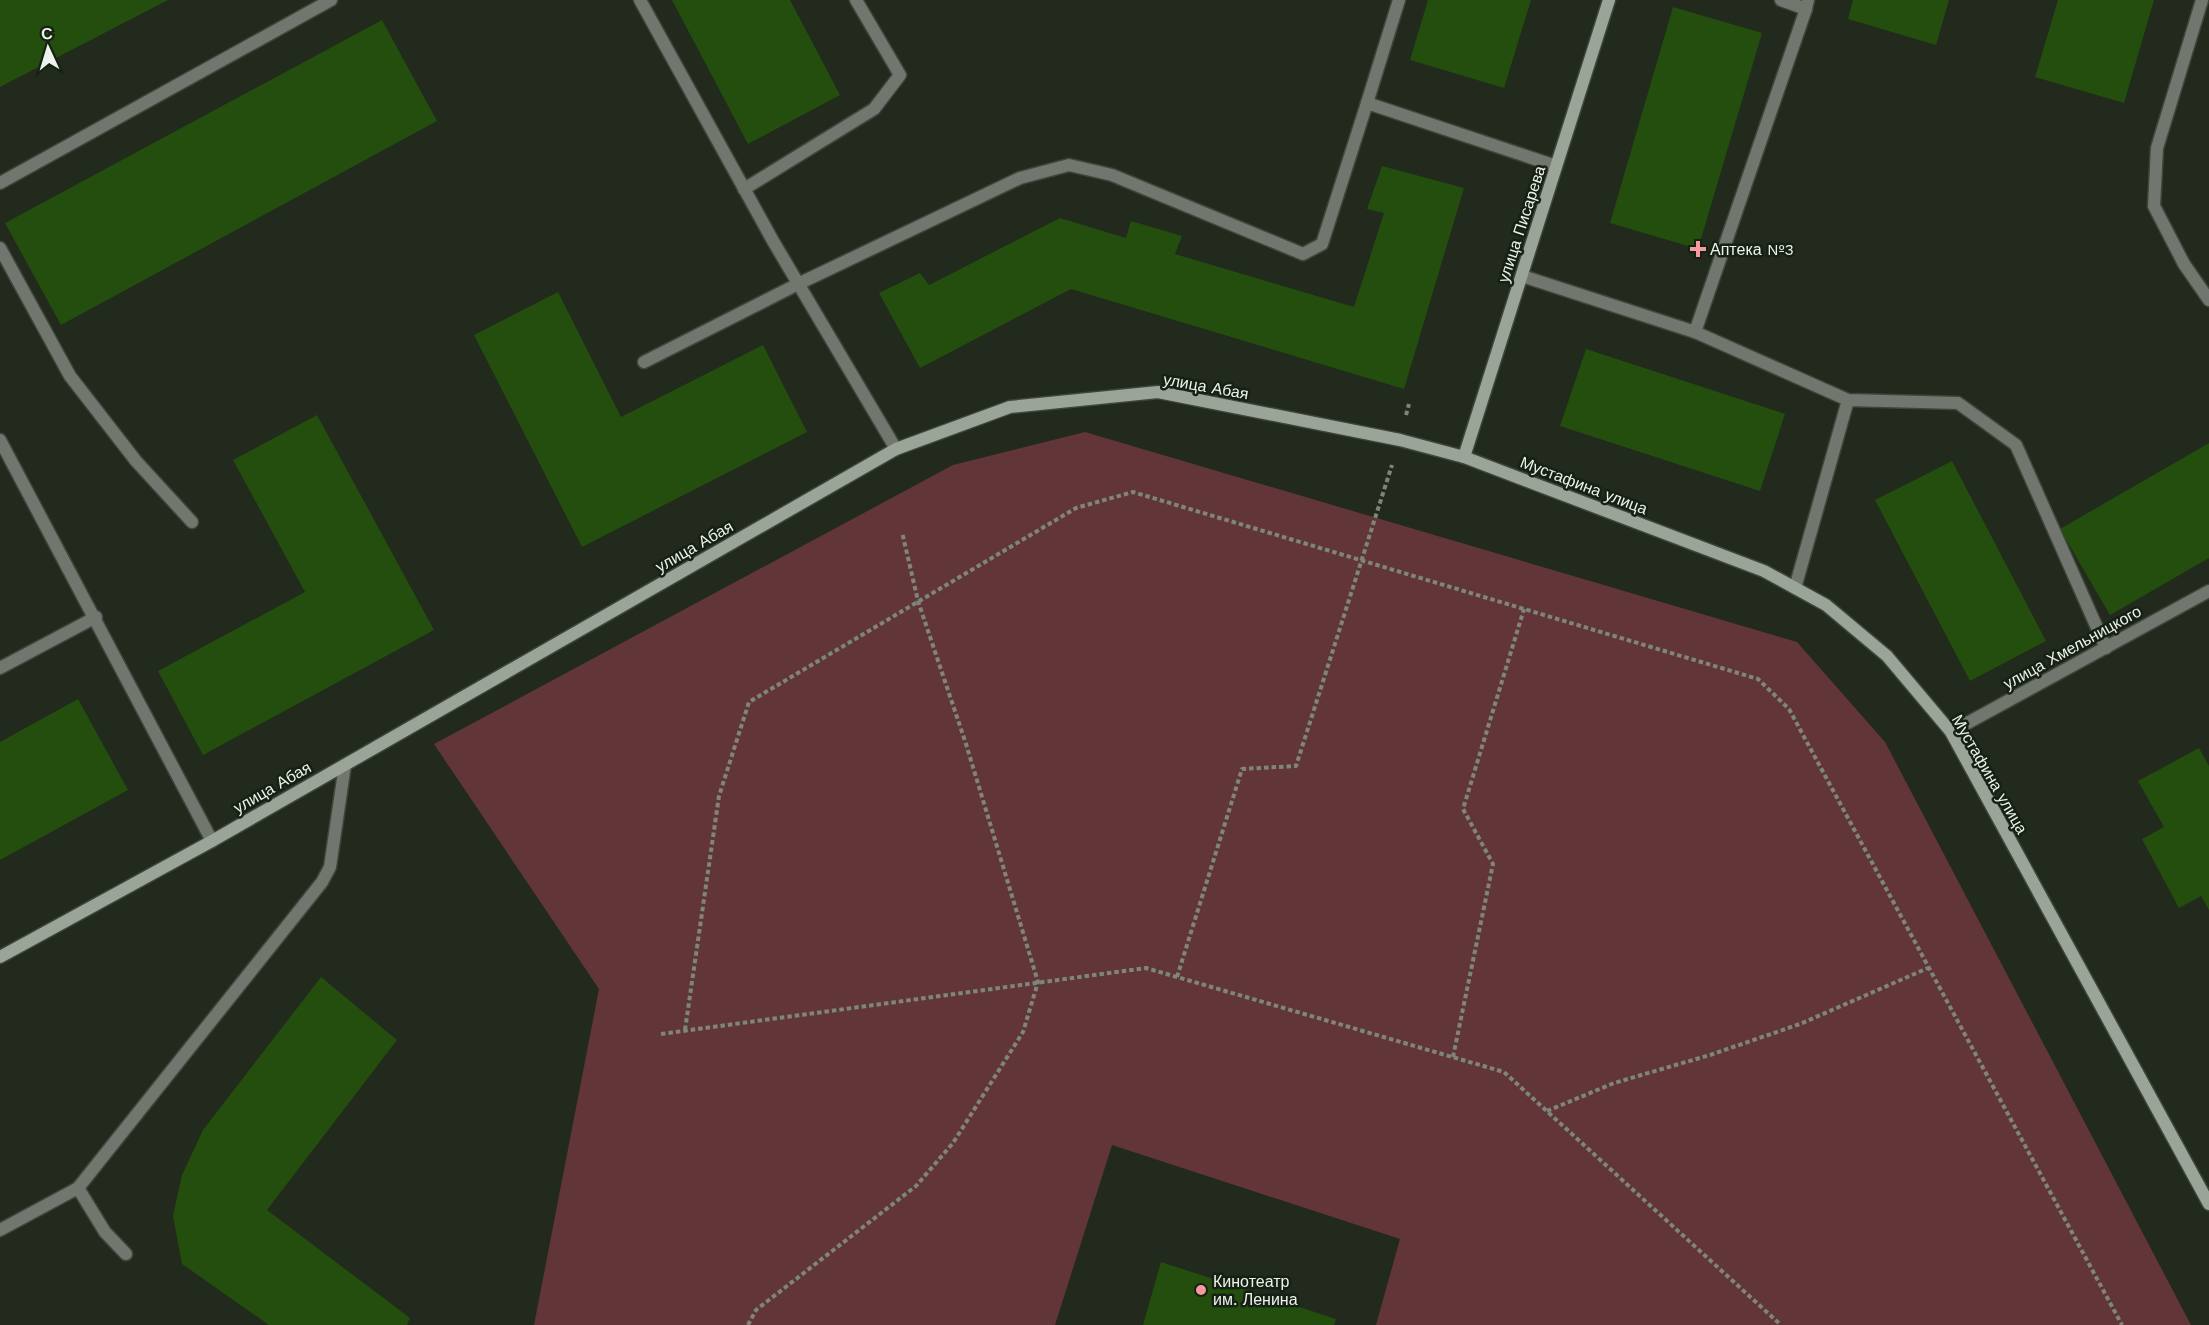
<svg xmlns="http://www.w3.org/2000/svg" width="2209" height="1325" viewBox="0 0 2209 1325" font-family="'Work Sans',sans-serif">
  <rect width="100%" height="100%" fill="#212a1d"/>
  <path fill="#623638" d="M1085 432 1797 642 1885 742 2191 1325H1376L1400 1239 1112 1145 1055 1325H534L599 989 434 744 953 465Z"/>
  <g fill="#234e0d">
    <path d="M0 0H168L0 87Z"/>
    <path d="M672 0H790L840 95 748 144Z"/>
    <path d="M1428 0H1531L1504 88 1410 60Z"/>
    <path d="M1853 0H1949L1936 45 1848 19Z"/>
    <path d="M2058 0H2154L2124 103 2035 77Z"/>
    <path d="M1673 7 1762 33 1698 249 1610 223Z"/>
    <path d="M382 20 437 121 61 325 5 223Z"/>
    <path d="M1382 166 1464 188 1404 389 1071 289 920 368 879 293 920 273 929 285 1060 218 1126 238 1131 221 1182 236 1175 254 1354 307 1384 213 1367 209Z"/>
    <path d="M558 292 621 417 763 345 807 432 582 547 474 335Z"/>
    <path d="M1586 349 1785 414 1760 491 1560 426Z"/>
    <path d="M317 415 434 630 203 755 158 671 305 592 233 460Z"/>
    <path d="M2209 443V558L2110 615 2060 529Z"/>
    <path d="M1952 461 2046 641 1970 681 1875 500Z"/>
    <path d="M78 699 128 790 0 860V742Z"/>
    <path d="M2199 748 2209 766V910L2201 896 2179 908 2142 839 2164 827 2138 781Z"/>
    <path d="M321 977 397 1040 267 1210 410 1318 407 1325H269L182 1264 173 1216 182 1175 203 1130Z"/>
    <path d="M1161 1262 1336 1319 1334 1325H1143Z"/>
  </g>
  <g fill="none" stroke-linecap="round" stroke-linejoin="round">
    <defs>
      <g id="lane">
        <path d="M1781 0 1806 9 1808 0"/>
        <path d="M2202 0 2157 148 2154 206 2184 264 2209 300"/>
        <path d="M1367 103 1399 0"/>
        <path d="M0 183 331 0"/>
        <path d="M744 189 874 109 900 75 856 0"/>
        <path d="M0 248 70 376 136 461 192 522"/>
        <path d="M1522 276 1695 332 1806 9"/>
        <path d="M1695 332 1848 400 1958 403 2016 445 2106 648"/>
        <path d="M644 362 798 284 1020 178 1069 165 1112 175 1303 254 1322 244 1367 103 1556 166"/>
        <path d="M1795 588 1848 400"/>
        <path d="M0 668 96 617"/>
        <path d="M78 1188 105 1232 126 1254"/>
        <path d="M0 1230 78 1188 322 882 330 867 345 765"/>
      </g>
      <g id="street">
        <path d="M640 0 773 241 896 449"/>
        <path d="M0 440 212 841"/>
        <path d="M1951 732 2209 591"/>
      </g>
      <g id="secondary">
        <path d="M1464 457 1609 0"/>
        <path d="M0 957 212 841 896 449 1010 407 1158 392 1400 440 1464 457 1764 571 1826 605 1887 656 1951 732 2209 1204"/>
      </g>
    </defs>
    <use href="#lane" stroke="#3e463a" stroke-width="15"/>
    <use href="#street" stroke="#3e463a" stroke-width="15"/>
    <use href="#secondary" stroke="#3e463a" stroke-width="15"/>
    <g stroke="#7e867b" stroke-width="4" stroke-dasharray="4.5 3" stroke-linecap="butt">
      <path d="M1406 415 1409 404"/>
      <path d="M1177 977 1242 769 1296 766 1392 465"/>
      <path d="M685 1030 719 796 749 702 1076 508 1133 492 1758 679 1789 709 2122 1325"/>
      <path d="M661 1034 1146 968 1504 1072 1781 1325"/>
      <path d="M1453 1057 1493 864 1463 809 1524 609"/>
      <path d="M1547 1111 1614 1083 1710 1055 1800 1024 1928 968"/>
      <path d="M748 1325 756 1310 916 1186 953 1143 1023 1032 1038 982 966 744 918 601 902 532"/>
    </g>
    <use href="#lane" stroke="#71766f" stroke-width="12"/>
    <use href="#street" stroke="#71766f" stroke-width="12"/>
    <use href="#secondary" stroke="#9ba499" stroke-width="12"/>
  </g>
  <g fill="#f59b9f" stroke="#172014" stroke-width="2">
    <path d="M1695 240h6v6h6v6h-6v6h-6v-6h-6v-6h6z"/>
    <circle cx="1201" cy="1290" r="6"/>
  </g>
  <g text-anchor="middle" stroke-width="5" stroke-linejoin="round" paint-order="stroke">
    <g font-size="16" fill="#edf3eb" stroke="#172014">
      <text transform="translate(1521 224) rotate(-72)" y="6">улица Писарева</text>
      <text transform="translate(1206 386) rotate(10)" y="6">улица Абая</text>
      <text transform="translate(1584 485) rotate(21)" y="6">Мустафина улица</text>
      <text transform="translate(694 546) rotate(-30)" y="6">улица Абая</text>
      <text transform="translate(2072 647) rotate(-29)" y="6">улица Хмельницкого</text>
      <text transform="translate(1990 774) rotate(60)" y="6">Мустафина улица</text>
      <text transform="translate(272 787) rotate(-30)" y="6">улица Абая</text>
    </g>
    <g font-size="16" fill="#edf3eb" stroke="#172014" text-anchor="start">
      <text x="1710" y="255">Аптека №3</text>
      <text x="1213" y="1287">Кинотеатр<tspan x="1213" dy="18">им. Ленина</tspan></text>
    </g>
  </g>
  <g transform="translate(48 48) rotate(356)" stroke="#172014" stroke-width="4.5" paint-order="stroke">
  <path d="M0-4.5L10 22L0 15L-10 22Z" fill="#edf3eb"/>
  <text y="-9" font-size="16" font-weight="bold" text-anchor="middle" fill="#edf3eb">С</text>
  </g>
</svg>
